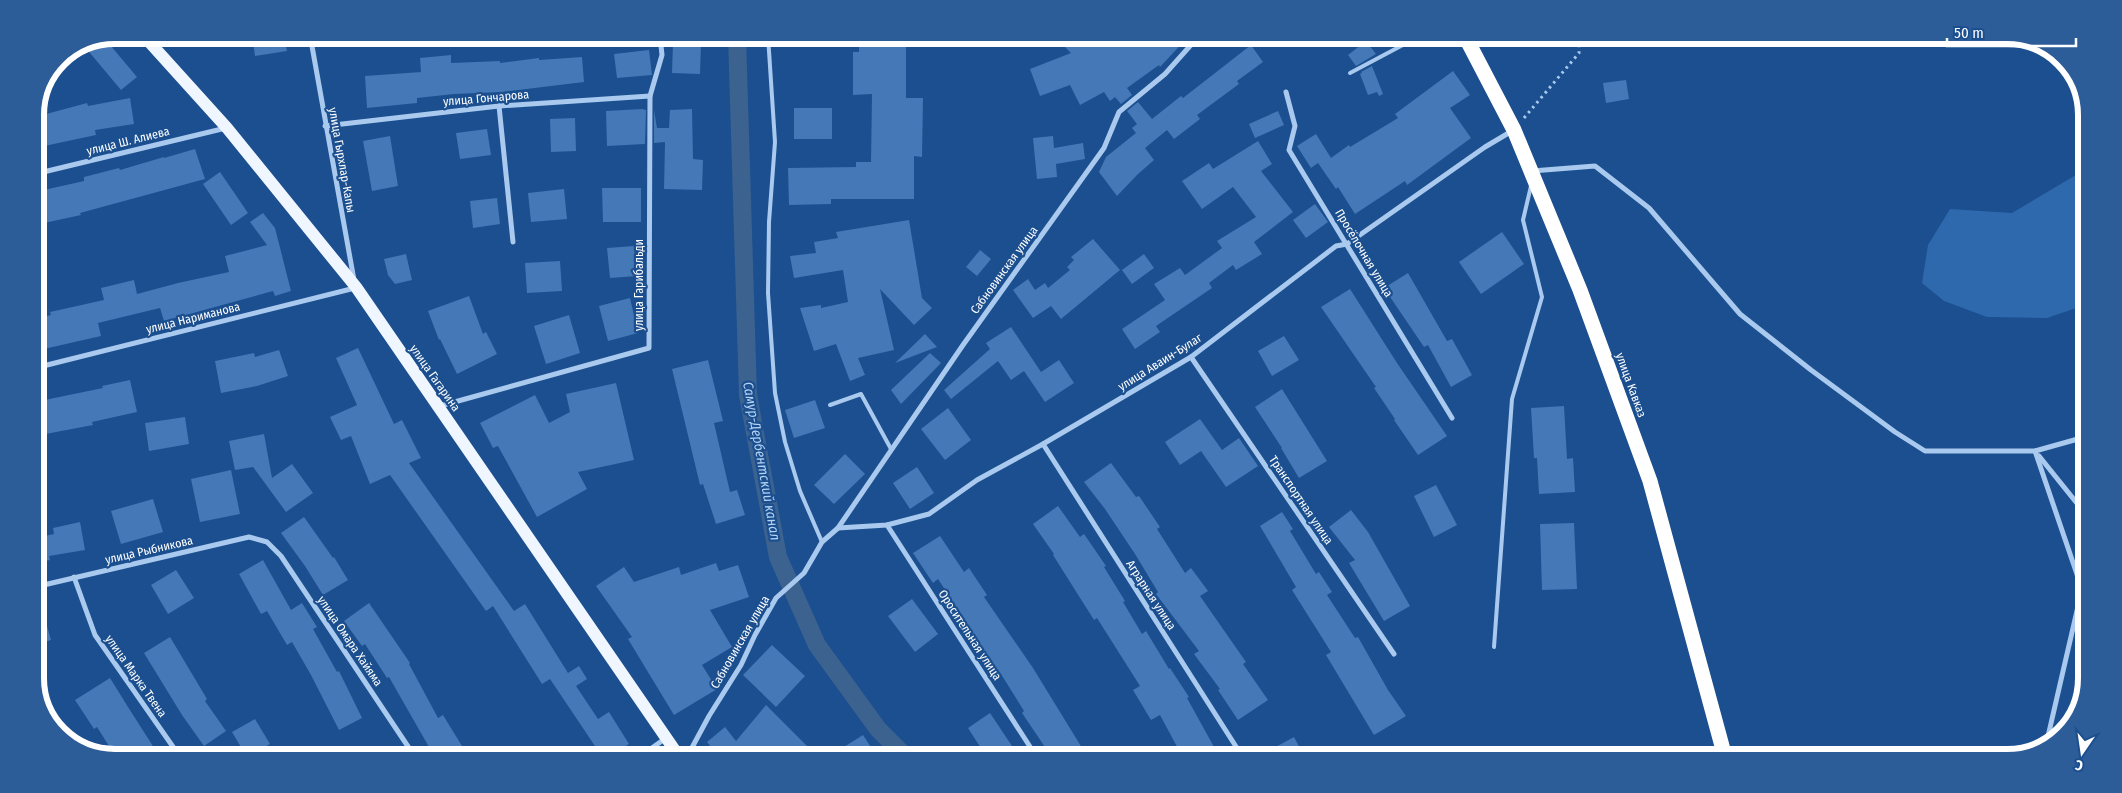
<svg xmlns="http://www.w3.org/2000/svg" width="2122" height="793" viewBox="0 0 2122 793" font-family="'Fira Sans Condensed',sans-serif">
  <rect width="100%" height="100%" fill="#1b4f8f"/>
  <path fill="#2e69ad" d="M2086 169 2085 305 2047 318 1987 317 1944 301 1922 283 1928 245 1950 209 2012 213Z"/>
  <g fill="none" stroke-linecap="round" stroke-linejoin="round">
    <path stroke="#3c6290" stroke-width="18" d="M737 36 748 395 778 557 817 645 878 729 905 756"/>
  </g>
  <g fill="#4478b7">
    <path d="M252 35H284L287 51 255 56Z"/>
    <path d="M859 37H906V98H923L922 157 914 156V199H831V204L789 205 788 168 856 167V162H871L872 94 853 95V52H859Z"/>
    <path d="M1055 37H1087L1094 44 1105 37H1188L1160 67 1159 65 1127 88 1132 95 1121 104 1115 97 1110 101 1104 92 1080 105 1070 85 1040 96 1030 69 1071 53Z"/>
    <path d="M105 39 137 77 121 90 85 47Z"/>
    <path d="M1366 41 1376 54 1356 66 1348 55Z"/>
    <path d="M673 43 701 44 700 74 672 73Z"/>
    <path d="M1251 45 1263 62 1237 81 1239 84 1197 115 1200 119 1174 139 1167 130 1145 148 1154 160 1137 175 1117 196 1099 172 1106 157 1136 133 1132 128 1137 124 1127 111 1138 102 1152 119 1181 96 1183 98Z"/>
    <path d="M649 50 652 75 617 78 614 54Z"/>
    <path d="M451 55V63L500 61V63L539 58V60L582 57 584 82 501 92 454 94 417 98V103L367 108 365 76 421 72 420 58Z"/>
    <path d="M1372 66 1383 94 1379 96 1377 92 1368 95 1360 74 1362 73 1361 72Z"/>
    <path d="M1453 71 1470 95 1450 108 1471 138 1407 185 1405 181 1355 214 1338 187 1336 189 1318 163 1311 168 1297 146 1316 134 1331 158 1349 145 1350 147 1398 118 1395 114Z"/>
    <path d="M1626 80 1629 99 1606 103 1603 83Z"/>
    <path d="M130 98 134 124 95 130 96 135 35 148V117L87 103 88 106Z"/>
    <rect x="794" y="108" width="38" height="31"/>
    <path d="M642 109 646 110 645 144 607 146 606 111Z"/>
    <path d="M692 109 693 159 703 160 702 190 664 189 665 142 654 143V110L657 128H669L670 110Z"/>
    <path d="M1278 111 1284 125 1255 138 1249 124Z"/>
    <path d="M575 118 576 151 551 152 550 119Z"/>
    <path d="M487 129 491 155 460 159 456 133Z"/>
    <path d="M390 136 398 186 372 191 363 141Z"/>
    <path d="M1053 136 1054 148 1083 143 1085 159 1056 164 1057 177 1037 179 1033 138Z"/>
    <path d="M1258 141 1272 164 1261 171 1293 212 1254 242 1262 254 1236 270 1233 265 1209 283 1212 288 1156 326 1160 332 1135 349 1122 329 1165 300 1154 284 1180 268 1185 275 1222 248 1217 241 1256 217 1233 187 1202 209 1182 181 1209 163 1213 169Z"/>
    <path d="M195 149 205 179 80 213 81 215 35 225V192L84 181V177L119 168 120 170 164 157V158Z"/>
    <path d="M220 172 248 213 231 225 203 184Z"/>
    <path d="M602 188H641V222H603Z"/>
    <path d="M564 189 567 219 531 222 528 193Z"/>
    <path d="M497 198 500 224 473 228 470 201Z"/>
    <path d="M1315 204 1328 222 1306 238 1293 220Z"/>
    <path d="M263 213 275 228 291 291 275 296 273 291 164 321 160 308 98 323 101 336 35 351V319L51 315 50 312 104 300 101 288 134 280 137 294 178 283 229 272 225 256 267 245 250 222Z"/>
    <path d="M909 220 922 298 932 308 914 325 880 289 894 350 858 358 865 375 850 381 836 344 814 351 800 308 821 305V308L848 302 843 270 794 278 790 256 816 253 814 242 838 238 836 232Z"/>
    <path d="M1502 232 1524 264 1481 294 1459 262Z"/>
    <path d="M1093 239 1120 270 1061 319 1051 306 1033 318 1013 290 1028 279 1035 290 1045 283 1048 288 1070 270 1067 267 1074 260 1071 257Z"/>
    <path d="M634 246 637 276 610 278 607 248Z"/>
    <path d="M980 250 991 259 977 276 966 267Z"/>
    <path d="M406 254 412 280 395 284 388 275 384 259Z"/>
    <path d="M1144 254 1154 268 1132 284 1122 270Z"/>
    <path d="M560 261 562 291 527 293 525 263Z"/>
    <path d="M1408 273 1447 341 1452 339 1472 375 1451 387 1428 345 1424 347 1384 288Z"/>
    <path d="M1350 289 1397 363 1447 436 1418 455 1394 420 1395 419 1374 388 1376 387 1321 307Z"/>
    <path d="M469 296 483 334 486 332 497 354 457 374 440 339 439 340 428 311Z"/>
    <path d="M630 298 638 333 608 341 599 306Z"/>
    <path d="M569 315 580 353 546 364 534 326Z"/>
    <path d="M1011 327 1041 372 1059 360 1074 383 1045 402 1024 371 1011 380 998 361 951 399 944 390 990 349 986 343Z"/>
    <path d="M925 334 937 347 895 363Z"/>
    <path d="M1284 336 1299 360 1272 376 1258 351Z"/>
    <path d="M358 348 394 424 402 420 421 458 409 463 514 611 525 604 568 673 579 666 587 679 576 686 598 719 609 712 629 744 611 755H601L550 679 542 684 493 606 486 611 390 475 370 484 351 436 341 440 330 417 357 405 336 358Z"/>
    <path d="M279 350 288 376 257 386 221 393 215 361 254 353 255 357Z"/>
    <path d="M930 353 941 363 901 404 891 390Z"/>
    <path d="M708 360 723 421 714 423 730 492 737 490 745 515 716 524 703 484 700 485 672 369Z"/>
    <path d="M130 380 137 412 92 422 93 425 35 436V402L103 388 102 386Z"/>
    <path d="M616 383 634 460 578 472 587 489 537 517 498 446 493 448 480 423 535 395 549 423 570 412 566 394Z"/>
    <path d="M1282 389 1327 461 1299 478 1281 448H1282L1255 407Z"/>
    <path d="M815 400 825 428 794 438 785 410Z"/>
    <path d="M1564 406 1567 459 1573 458 1575 492 1539 494 1537 458H1534L1531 408Z"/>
    <path d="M948 408 971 440 945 460 921 429Z"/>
    <path d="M185 417 189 444 149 451 145 423Z"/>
    <path d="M1200 419 1222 450 1239 438 1258 466 1226 487 1201 451 1180 465 1165 442Z"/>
    <path d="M264 434 272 478 292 464 313 493 286 512 253 467 235 470 229 441Z"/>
    <path d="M845 454 865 474 834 504 814 485Z"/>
    <path d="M1111 463 1136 497 1139 496 1160 527 1157 529 1185 573 1191 568 1208 591 1200 596 1246 662 1243 664 1268 700 1238 720 1218 690 1220 689 1194 654 1199 651 1156 594 1158 592 1135 554 1105 509 1084 482Z"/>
    <path d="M917 467 934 493 910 509 893 483Z"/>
    <path d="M231 470 240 514 200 522 191 479Z"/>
    <path d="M1436 485 1457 525 1434 537 1414 496Z"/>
    <path d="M153 499 163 532 121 544 111 511Z"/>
    <path d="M1058 506 1080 537 1084 534 1106 566 1104 567 1125 601 1123 602 1142 634 1146 631 1169 669 1170 668 1189 697 1187 698 1219 756H1182L1160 715 1151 720 1133 690 1140 686 1097 618 1094 620 1053 555 1054 554 1033 524Z"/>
    <path d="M1351 510 1368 532 1410 606 1384 621 1349 563 1355 560 1329 527Z"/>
    <path d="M1282 512 1293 529 1290 531 1316 574 1319 572 1332 592 1327 595 1355 638 1358 637 1388 690 1406 716 1374 735 1326 655 1331 652 1292 590 1296 587 1260 526Z"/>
    <path d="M304 517 333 558 334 557 348 580 323 595 305 566 281 533Z"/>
    <path d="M80 522 85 550 49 556 50 560 35 563V538L54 534 53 528Z"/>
    <path d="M1574 523 1577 589 1542 590 1540 524Z"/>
    <path d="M940 536 964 572 969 568 987 595 984 597 1033 668 1087 756H1051L1022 713 1024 711 1001 674 962 621 965 620 938 579 933 583 913 553Z"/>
    <path d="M263 560 291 610 302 603 317 627 313 629 337 672 339 671 362 718 339 730 311 675 292 642 287 645 267 611 261 614 239 574Z"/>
    <path d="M716 563 719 571 738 565 749 597 710 610 732 647 702 665 717 689 674 715 628 639 632 637 596 586 624 567 634 582 679 567 681 575Z"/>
    <path d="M176 570 194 598 168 614 151 585Z"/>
    <path d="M39 598 51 640 35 645V599Z"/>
    <path d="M912 599 938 634 915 652 888 616Z"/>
    <path d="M369 603 410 663 409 664 438 718 443 715 462 746 447 754H433L389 677 387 678 365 644 362 646 344 621Z"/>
    <path d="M170 637 207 699 205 701 226 731 204 746 182 715 144 653Z"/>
    <path d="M772 645 805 676 776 707 743 675Z"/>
    <path d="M110 678 128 707 158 754H114L97 727 94 729 75 700Z"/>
    <path d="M766 705 816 755H717L707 742 725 727 736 741Z"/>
    <path d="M990 713 1012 746 997 756H986L968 728Z"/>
    <path d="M255 719 270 744 253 754H245L232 732Z"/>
    <path d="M863 735 876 755H831Z"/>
    <path d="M1294 737 1304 756H1259Z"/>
  </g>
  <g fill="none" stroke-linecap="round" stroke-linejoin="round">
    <path stroke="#a9c9ee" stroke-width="3" stroke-dasharray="2.5 4" stroke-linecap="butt" d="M1524 118 1579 53V38"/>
    <g stroke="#a9c9ee" stroke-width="4">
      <path d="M768 36 775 142 769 222 768 293 775 393 785 442 800 491 822 542"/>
      <path d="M1350 73 1416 38"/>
      <path d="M830 405 861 394 891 449"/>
      <path d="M1494 647 1512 399 1542 297 1523 220 1531 186"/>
    </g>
    <g stroke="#a9c9ee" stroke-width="5">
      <path d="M310 35 354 280"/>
      <path d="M1286 92 1295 126 1289 150 1452 418"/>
      <path d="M499 106 513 242"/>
      <path d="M325 126 499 106 650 96"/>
      <path d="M1532 171 1595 166 1649 208 1740 314 1811 370 1895 432 1925 451H2035L2085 437"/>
      <path d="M35 174 226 128"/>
      <path d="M1191 357 1394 654"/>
      <path d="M35 368 355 288"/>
      <path d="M440 406 649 348 650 96 662 55 660 36"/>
      <path d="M1043 444 1242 756"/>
      <path d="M2035 451 2082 589 2046 745"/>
      <path d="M2039 456 2084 512"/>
      <path d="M887 525 1036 756"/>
      <path d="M838 528 963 345 1104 148 1119 112 1165 74 1198 37"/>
      <path d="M74 577 95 635 178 754"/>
      <path d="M35 587 249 537 267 542 281 556 413 754"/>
      <path d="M642 755 666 738"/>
      <path d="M688 755 709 716 741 665 755 635 776 598 804 573 822 542 838 528 887 525 929 514 977 480 1043 444 1191 357 1336 246 1347 244 1485 147 1512 131"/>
    </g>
    <path stroke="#f0f6ff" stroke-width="12" d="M143 35 227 128 356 287 678 755"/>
    <path stroke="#fff" stroke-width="15" d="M1466 38 1514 130 1580 290 1650 481 1725 757"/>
  </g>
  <g text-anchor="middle" stroke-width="4.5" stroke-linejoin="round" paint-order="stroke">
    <g font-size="12" fill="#fff" stroke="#1b4f8f">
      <text transform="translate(486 98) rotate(-5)" y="4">улица Гончарова</text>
      <text transform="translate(128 141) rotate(-14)" y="4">улица Ш. Алиева</text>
      <text transform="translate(342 160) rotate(80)" y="4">улица Гырхлар-Капы</text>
      <text transform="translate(1364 253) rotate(59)" y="4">Просёлочная улица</text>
      <text transform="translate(1004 270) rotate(-54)" y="4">Сабновинская улица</text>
      <text transform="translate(639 285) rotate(-90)" y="4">улица Гарибальди</text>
      <text transform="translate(193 318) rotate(-14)" y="4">улица Нариманова</text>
      <text transform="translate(1160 362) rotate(-32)" y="4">улица Аваин-Булаг</text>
      <text transform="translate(435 378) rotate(55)" y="4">улица Гагарина</text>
      <text transform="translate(1631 385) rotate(70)" y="4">улица Кавказ</text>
      <text transform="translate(1301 500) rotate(56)" y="4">Транспортная улица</text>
      <text transform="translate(149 550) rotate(-13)" y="4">улица Рыбникова</text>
      <text transform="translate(1151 595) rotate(57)" y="4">Аграрная улица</text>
      <text transform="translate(970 635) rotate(57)" y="4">Оросительная улица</text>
      <text transform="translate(350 641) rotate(56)" y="4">улица Омара Хайяма</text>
      <text transform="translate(740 642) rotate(-60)" y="4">Сабновинская улица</text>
      <text transform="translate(136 676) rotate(55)" y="4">улица Марка Твена</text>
    </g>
    <g font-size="14" font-style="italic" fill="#b5d3f5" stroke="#1b4f8f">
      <text transform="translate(762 461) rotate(80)" y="5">Самур-Дербентский канал</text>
    </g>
  </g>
  <path d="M0 0H2122V793H0ZM115 44H2007A71 71 0 0 1 2078 115V678A71 71 0 0 1 2007 749H115A71 71 0 0 1 44 678V115A71 71 0 0 1 115 44Z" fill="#2d5d98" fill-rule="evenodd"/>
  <path fill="none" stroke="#fff" stroke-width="6" d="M115 44H2007A71 71 0 0 1 2078 115V678A71 71 0 0 1 2007 749H115A71 71 0 0 1 44 678V115A71 71 0 0 1 115 44Z"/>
  <g transform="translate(2082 753) rotate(193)" stroke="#1b4f8f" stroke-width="4" paint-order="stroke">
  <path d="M0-4L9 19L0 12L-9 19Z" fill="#ffffff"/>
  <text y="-8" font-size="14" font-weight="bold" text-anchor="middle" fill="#ffffff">С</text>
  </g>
  <path d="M1947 38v8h129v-8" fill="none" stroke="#ffffff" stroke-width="2.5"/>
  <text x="1954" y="38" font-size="15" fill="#ffffff" stroke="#1b4f8f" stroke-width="4" paint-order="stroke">50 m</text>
</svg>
